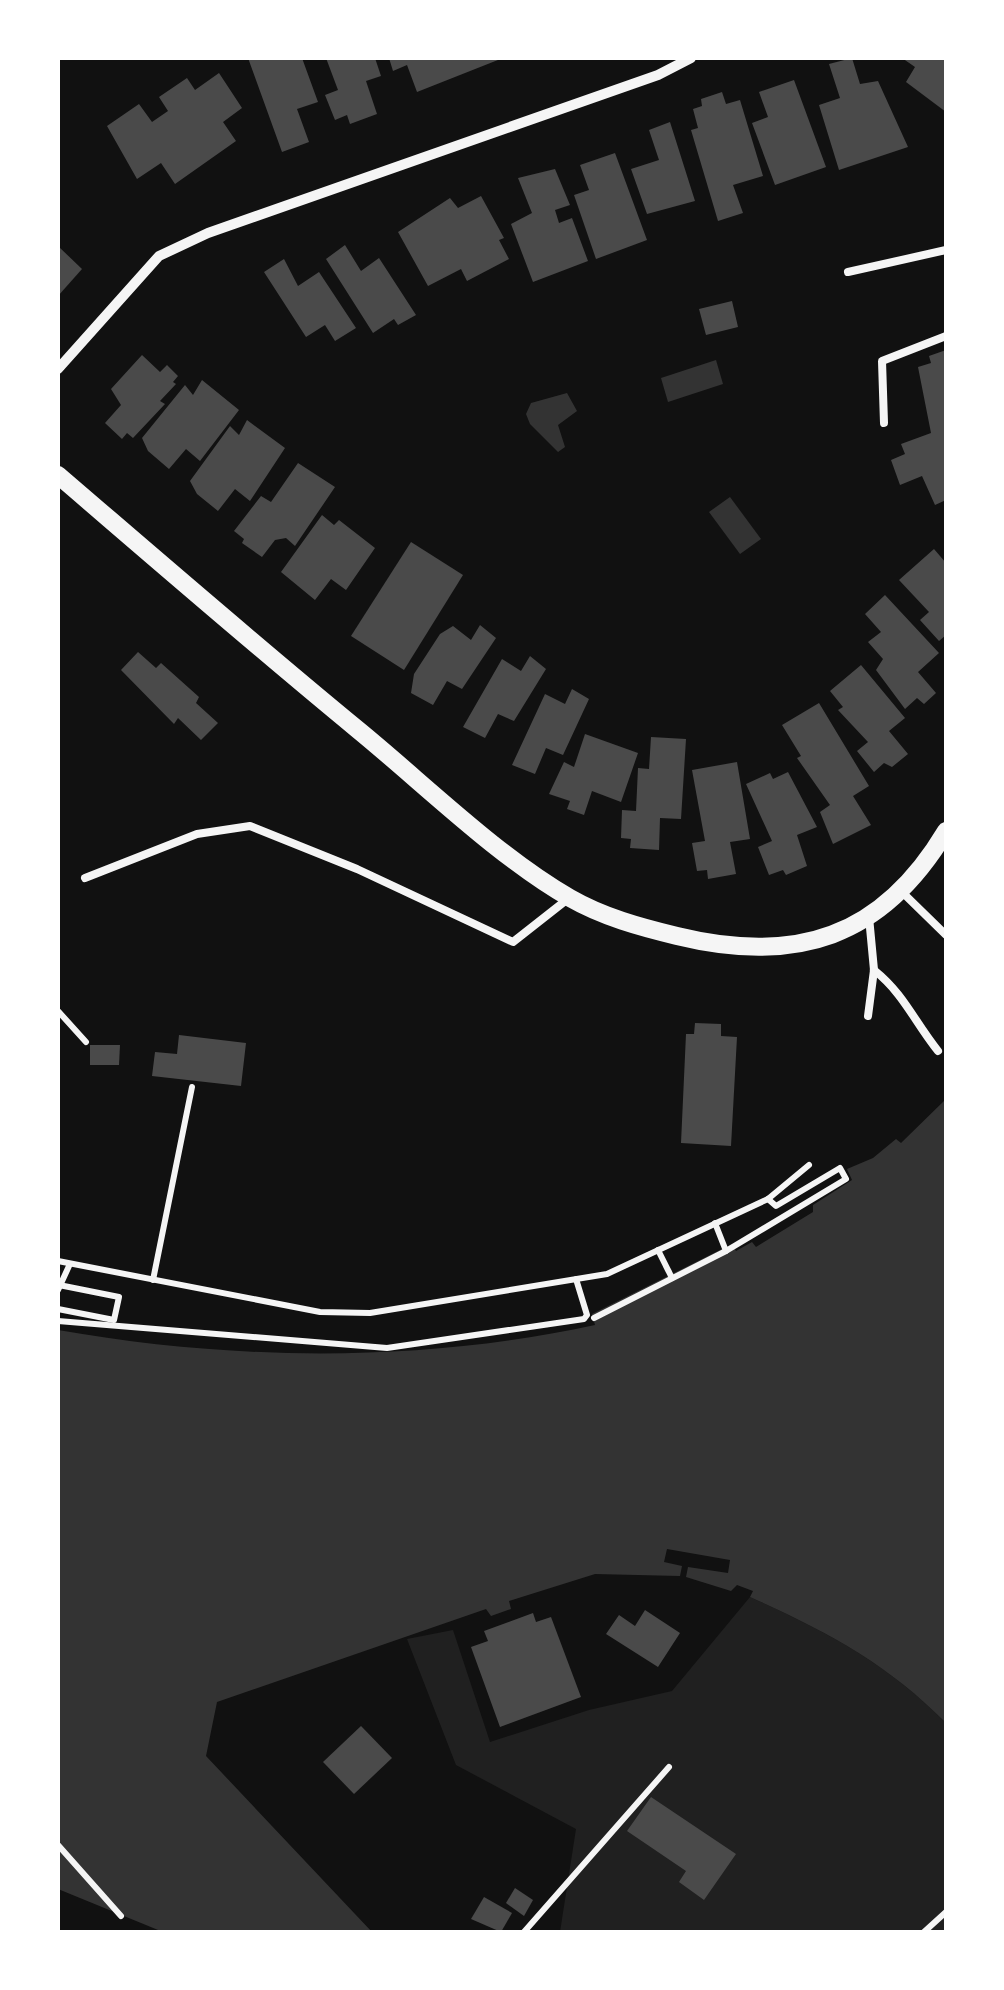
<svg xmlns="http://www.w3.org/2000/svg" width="1004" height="1990" viewBox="0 0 1004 1990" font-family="'Times New Roman',serif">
  <rect width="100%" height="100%" fill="#111"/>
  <path fill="#202020" d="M750 1597C826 1631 887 1663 946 1723V1932H560L576 1829 456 1765 407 1639 453 1630 490 1742 589 1710 672 1691Z"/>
  <g fill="#333">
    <path d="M716 360 723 384 668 402 661 378Z"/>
    <path d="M567 393 577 411 558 425 565 447 558 452 530 424 526 414 531 403Z"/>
    <path d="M730 497 761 539 740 554 709 512Z"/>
    <path d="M946 1099V1723C887 1663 826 1631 750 1597L753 1591 737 1585 731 1591 686 1577 688 1567 728 1573 730 1560 667 1549 664 1562 682 1566 680 1576 595 1574 509 1601 511 1609 491 1616 486 1609 217 1702 206 1756 372 1932H163L58 1889V1330C234 1361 420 1363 595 1325L592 1314 732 1244 736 1251 752 1242 756 1247 813 1212V1205L852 1180 847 1169 873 1158 896 1139 901 1143Z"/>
  </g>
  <g fill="#4a4a4a">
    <path d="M248 58H302L318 102 297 109 309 142 282 152Z"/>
    <path d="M326 58H375L381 76 366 81 377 114 350 124 347 115 335 120 325 95 338 90Z"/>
    <path d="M389 58H503L417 92 407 65 393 71Z"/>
    <path d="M852 58 860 84 878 81 908 147 839 170 819 105 840 98 829 64Z"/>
    <path d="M902 58H946V112L906 82 915 67Z"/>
    <path d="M219 73 242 108 223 122 236 141 175 184 161 163 137 179 107 126 139 104 152 122 168 111 159 97 187 78 195 90Z"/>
    <path d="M794 80 826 167 775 185 752 123 768 117 759 92Z"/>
    <path d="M722 92 726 104 740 100 763 176 733 185 743 213 718 221 691 130 698 128 693 109 702 106 701 99Z"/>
    <path d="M670 122 695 201 647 214 631 169 659 160 649 130Z"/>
    <path d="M615 153 647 240 596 259 574 195 589 190 580 165Z"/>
    <path d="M555 169 570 205 555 210 559 223 572 218 588 261 533 282 511 224 532 213 518 178Z"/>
    <path d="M481 196 504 238 499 240 509 259 467 281 461 269 428 286 398 232 450 198 458 208Z"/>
    <path d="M345 245 361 271 379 258 416 315 398 325 394 319 373 333 326 259Z"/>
    <path d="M58 246 82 269 58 296Z"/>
    <path d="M284 259 298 286 319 272 356 328 335 341 325 325 306 337 264 272Z"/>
    <path d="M732 301 738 327 706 335 699 309Z"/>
    <path d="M946 350V500L935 505 922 476 900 485 891 460 905 454 901 444 931 433 918 367 931 363 929 356Z"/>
    <path d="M142 355 160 372 167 365 178 376 173 382 176 384 160 401 165 404 133 438 127 433 122 439 105 423 121 405 111 389Z"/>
    <path d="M202 380 239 410 200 461 186 449 169 469 148 451 142 438 185 385 193 395Z"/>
    <path d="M247 420 285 448 250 501 235 489 218 511 197 494 190 481 230 426 239 435Z"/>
    <path d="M298 463 335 487 295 546 286 538 275 540 262 557 242 543 244 539 234 531 261 496 271 502Z"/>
    <path d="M322 515 334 525 339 520 375 548 346 590 331 579 315 600 281 572Z"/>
    <path d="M411 542 463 575 404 670 351 636Z"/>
    <path d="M934 549 946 563V635L939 641 920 620 929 612 899 580Z"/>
    <path d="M885 595 939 653 918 672 936 693 924 704 917 698 905 709 876 670 883 659 868 642 881 632 865 614Z"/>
    <path d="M480 625 496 638 462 689 447 681 433 705 411 693 414 674 440 634 453 626 471 640Z"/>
    <path d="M138 652 156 668 161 663 199 697 196 703 218 723 201 740 178 718 174 724 121 670Z"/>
    <path d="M530 656 546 669 514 721 498 714 485 738 463 727 502 659 521 671Z"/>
    <path d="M861 665 905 718 889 731 908 754 892 767 884 763 874 772 857 751 868 742 838 710 843 707 830 691Z"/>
    <path d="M572 689 589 699 563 755 546 748 535 774 512 765 545 694 565 704Z"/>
    <path d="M819 703 869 786 853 796 871 825 833 844 820 812 830 805 797 758 801 756 782 725Z"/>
    <path d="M585 734 638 753 621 802 592 791 584 815 567 809 570 801 549 794 564 762 574 767Z"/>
    <path d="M651 737 686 739 681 819 660 818 659 850 630 848 631 839 621 838 622 810 636 811 638 768 649 769Z"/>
    <path d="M737 762 750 839 730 842 736 874 708 879 707 870 697 871 692 843 705 841 692 770Z"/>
    <path d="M788 772 817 827 797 835 807 866 786 875 783 870 769 875 758 847 772 841 746 784 770 773 773 779Z"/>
    <path d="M695 1023 721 1024V1036L737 1037 731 1146 681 1143 686 1034H694Z"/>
    <path d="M179 1035 246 1043 241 1086 152 1076 155 1052 177 1054Z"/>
    <path d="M90 1045H120L119 1065H90Z"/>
    <path d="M645 1610 680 1633 658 1667 606 1634 619 1615 635 1626Z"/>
    <path d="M533 1613 536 1622 551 1617 581 1697 500 1727 471 1647 488 1641 484 1631Z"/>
    <path d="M361 1726 392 1758 354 1794 323 1762Z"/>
    <path d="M651 1797 736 1854 704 1900 679 1882 686 1871 627 1831Z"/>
    <path d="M515 1888 533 1900 524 1916 506 1903Z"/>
    <path d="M484 1897 512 1913 501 1932 471 1919Z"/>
  </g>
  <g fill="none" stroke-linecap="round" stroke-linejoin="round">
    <g stroke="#f5f5f5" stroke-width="6">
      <path d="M58 1011 86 1042"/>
      <path d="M715 1223 726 1251 846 1179 840 1168 776 1206 768 1199"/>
      <path d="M658 1250 672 1278"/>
      <path d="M58 1261 320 1312 370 1313 607 1274 768 1199 809 1165"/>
      <path d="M153 1280 192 1087"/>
      <path d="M58 1290 69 1266"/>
      <path d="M58 1309 114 1320 119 1297 59 1285"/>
      <path d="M594 1318 726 1251"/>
      <path d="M58 1321 387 1348 584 1319 587 1315 576 1279"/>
      <path d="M58 1845 121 1916"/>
      <path d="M524 1932 669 1767"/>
      <path d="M924 1932 946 1912"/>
    </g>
    <g stroke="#f5f5f5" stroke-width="8">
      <path d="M848 272 946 250"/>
      <path d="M884 423 882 361 946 336"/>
      <path d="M85 878 197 834 250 826 357 869 513 942 569 898"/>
      <path d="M902 892 946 935"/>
      <path d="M874 970C904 994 914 1021 938 1051"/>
      <path d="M868 1016 874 970 869 917"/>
    </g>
    <path stroke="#f5f5f5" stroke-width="10" d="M58 369 159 256 208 233 658 75 691 58"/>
    <path stroke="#f5f5f5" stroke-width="18" d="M58 475C157 560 256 646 357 729 422 782 498 857 570 898 603 917 640 927 677 936 796 965 882 938 946 831"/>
  </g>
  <rect width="1004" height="1990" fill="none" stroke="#ffffff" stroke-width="120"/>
</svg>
